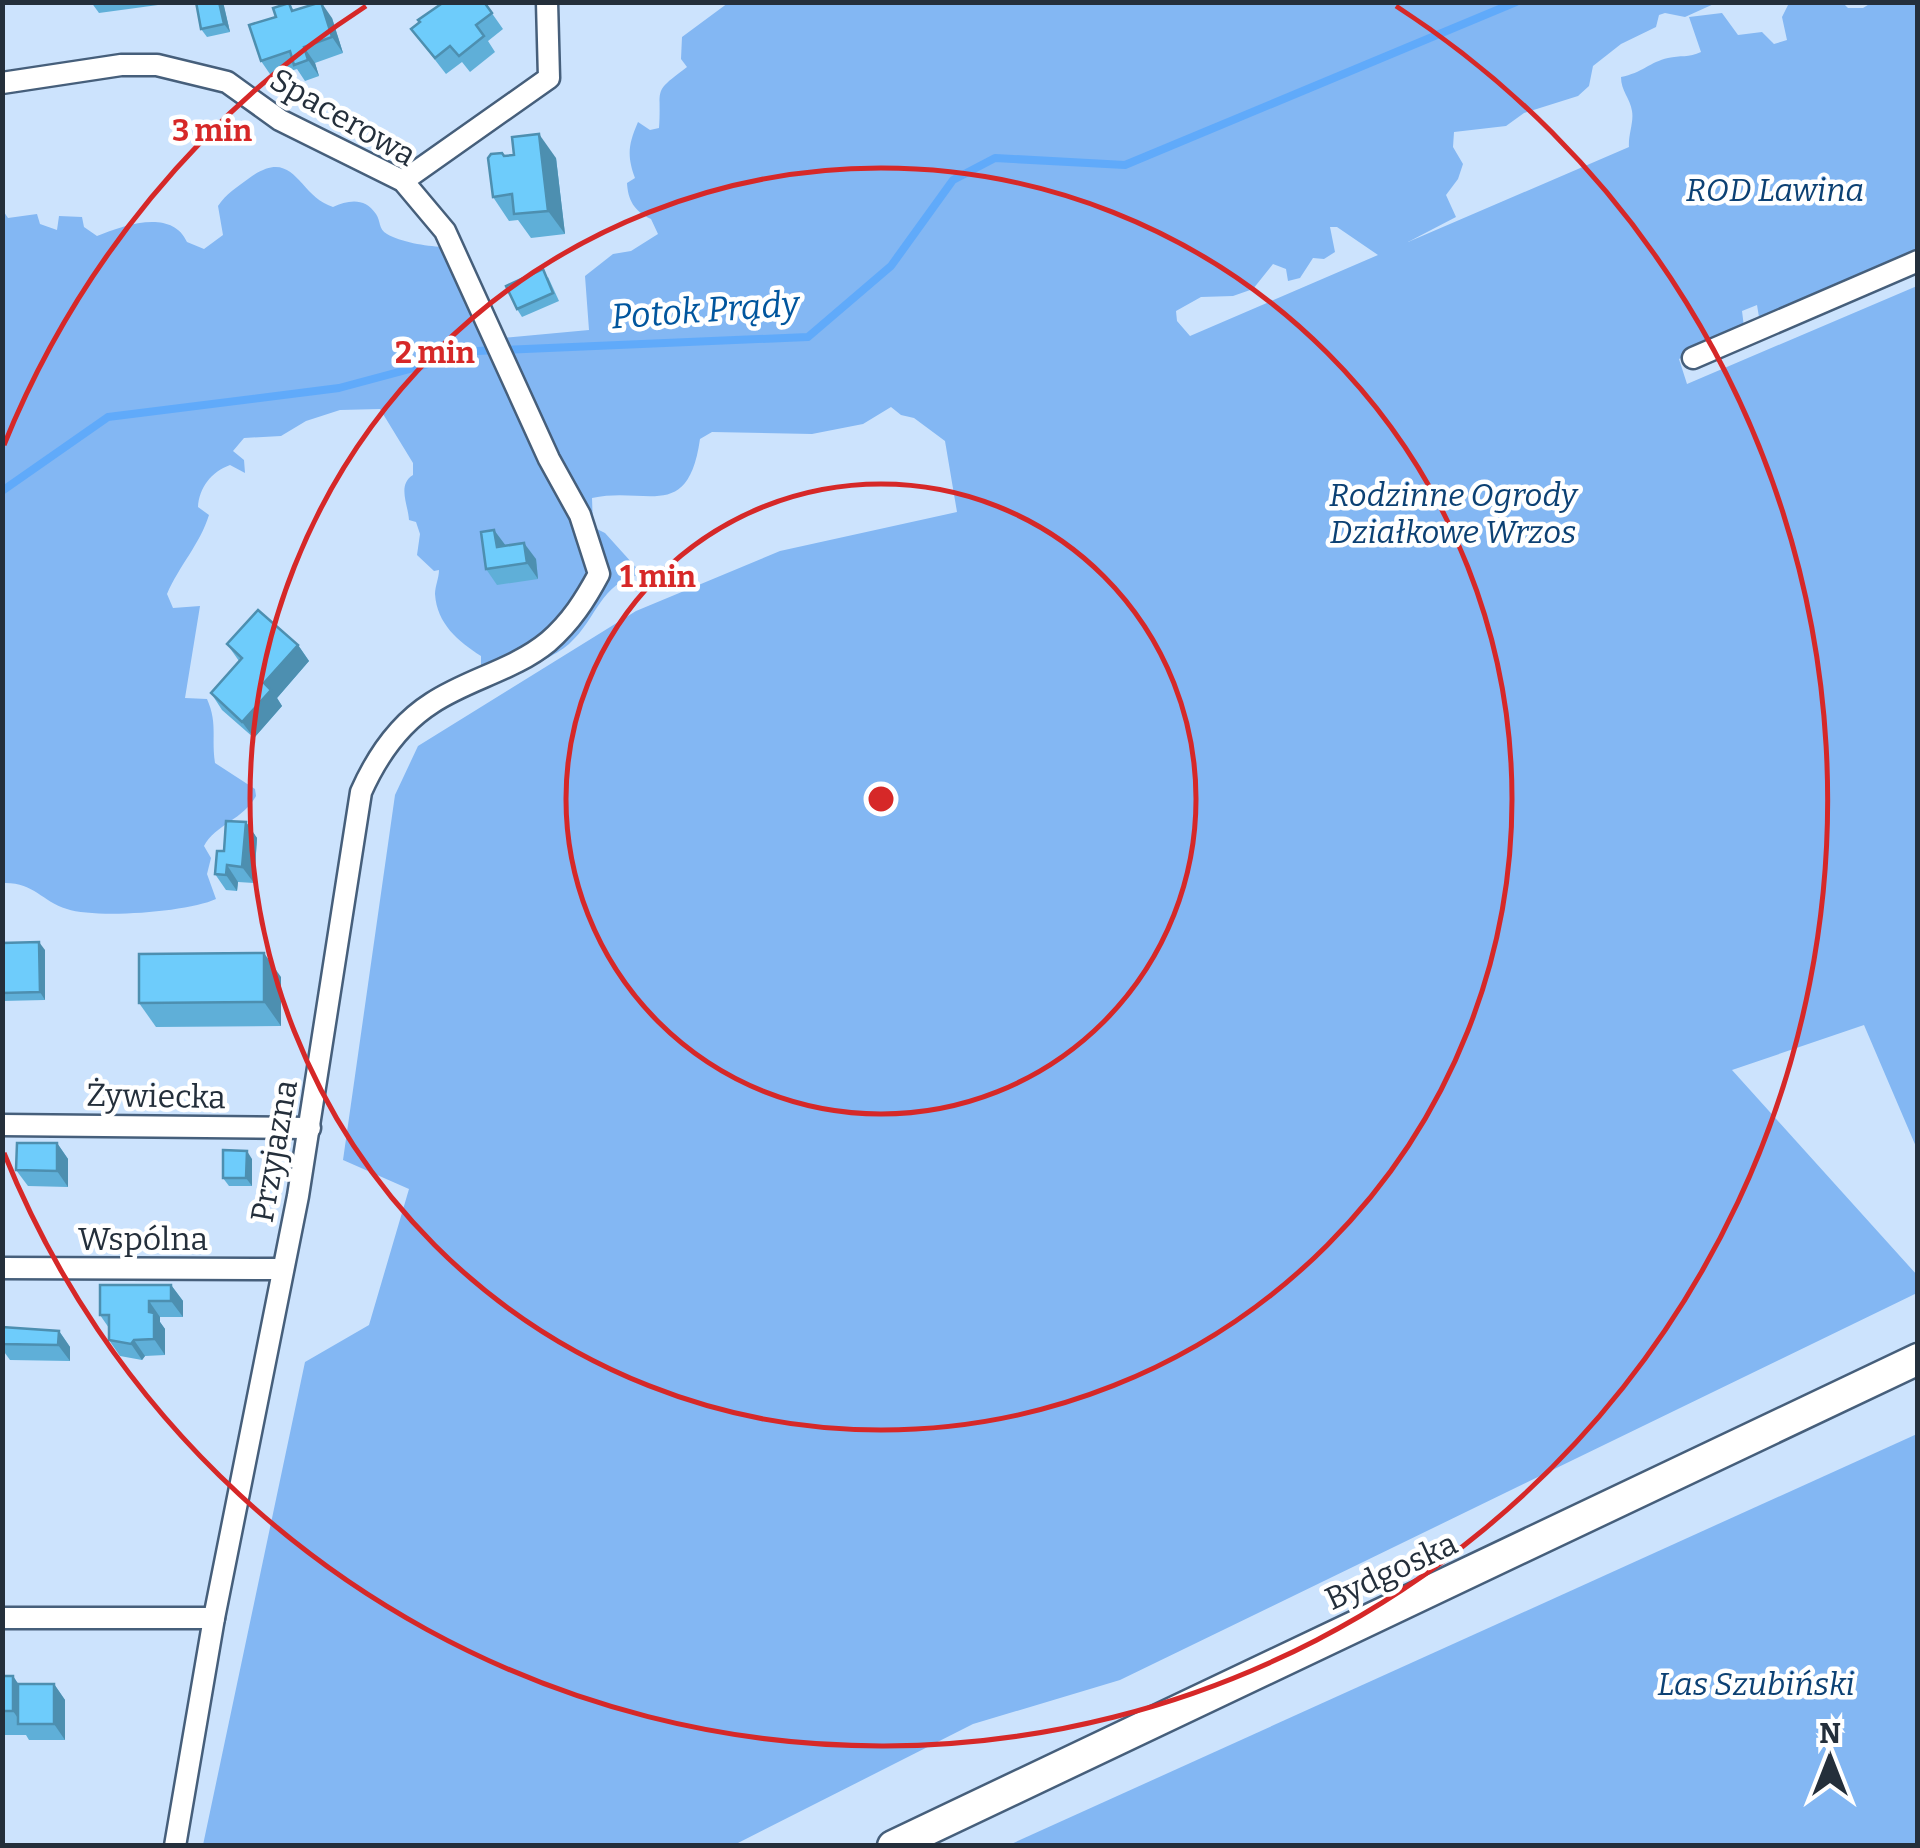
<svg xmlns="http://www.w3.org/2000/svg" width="1920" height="1848" viewBox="0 0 1920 1848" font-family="Bitter,serif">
  <rect width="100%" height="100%" fill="#cce3fd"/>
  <g fill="#83b7f3" fill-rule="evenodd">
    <path d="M728 3H1716L1685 17 1665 13 1659 15 1656 27 1621 44 1593 66 1589 86 1578 96 1524 113 1506 126 1454 132 1453 147 1463 164 1458 179 1446 195 1456 217 1408 242 1629 147C1628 135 1634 122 1632 111 1630 98 1621 91 1621 77 1642 73 1650 62 1668 58 1680 55 1689 58 1701 52L1689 17 1722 13 1738 35 1762 32 1774 44 1787 40 1782 17 1789 3H1843L1848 8H1863L1871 3H1917V255L1760 323 1757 305 1742 311 1744 327 1679 359 1687 384 1917 286V1149L1864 1025 1732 1070 1917 1275V1293L1120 1680 973 1724 734 1845H203L305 1362 369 1325 409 1189 343 1160 395 795 418 746 636 611 780 551 957 512 945 441 914 418 901 415 891 407 863 424 812 434 712 432 700 439C688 523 647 486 592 498L593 527 605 533 642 574C598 584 599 617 569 644 553 658 512 675 492 686L475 673 481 665V656C458 641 437 624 435 594 435 586 439 578 439 570L434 571 417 555 420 534 416 522 409 520C408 504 397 485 413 475V463L380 409 340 410 306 421 281 436 244 438 233 451 244 460 245 473 230 465C211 472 199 488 198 507L209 515C200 544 179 566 167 594L173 608 200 606 185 698 207 699C218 724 211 737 215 763L255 789 256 796C244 819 215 825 204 846L211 858 207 874 216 899C188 912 97 919 67 909 41 901 34 882 3 883L2 209 8 218 37 214 40 224 57 230 59 216 82 217 84 227 97 236C124 225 172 208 187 242L204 249 223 235 218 206C226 194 237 187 248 179 295 144 297 196 333 207 348 200 365 197 376 214 381 221 378 229 387 234 400 242 426 246 442 247L502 338 589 330 585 276 613 254 631 251 658 234 651 219C634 211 628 200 627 183L635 178C627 156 628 145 638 122L650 130 659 128C662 87 651 94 687 67L681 59 682 37ZM1330 227H1337L1378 255 1190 336 1177 321 1176 311 1201 297 1233 296 1253 289 1273 264 1286 269 1288 281 1300 278 1313 258 1324 259 1335 252Z"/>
    <path d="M1917 1434V1845H1009Z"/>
  </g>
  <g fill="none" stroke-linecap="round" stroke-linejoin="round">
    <path stroke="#60aafa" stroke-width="8" d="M2 491 108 417 339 388 477 351 808 337 891 266 953 180 995 158 1125 165 1516 2"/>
    <defs>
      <g id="street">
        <path d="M2 83 121 65H157L227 82 280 120 403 181 445 231 549 459 580 515 599 574C585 600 571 622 548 642 514 670 468 679 432 703 399 724 377 756 361 792L298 1196 214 1618 175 1846"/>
        <path d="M403 181 549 78 547 2"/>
        <path d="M1693 358 1918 261"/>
        <path d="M2 1125 310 1128"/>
        <path d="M2 1268 283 1269"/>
        <path d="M2 1618H214"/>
      </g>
      <path id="secondary" d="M893 1846 1918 1359"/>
    </defs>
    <use href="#street" stroke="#465f7b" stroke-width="25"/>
    <use href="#secondary" stroke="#465f7b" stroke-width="35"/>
    <use href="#street" stroke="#fff" stroke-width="20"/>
    <use href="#secondary" stroke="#fff" stroke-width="30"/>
  </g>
  <g fill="#5fafd8">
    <path d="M91 2H158V5L99 13Z"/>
    <path d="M223 2 230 32 207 37 201 29Z"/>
    <path d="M484 2 503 29 488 41 495 52 470 72 462 62 446 74 411 29Z"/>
    <path d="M289 3 294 11 332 18 343 53 315 63 319 76 305 81 297 69 272 77 261 61 276 17Z"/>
    <path d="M504 156 556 158 565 234 531 238 518 220 509 221 493 197Z"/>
    <path d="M548 277 559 301 522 317 517 309Z"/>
    <path d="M494 530 505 545 536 559 538 579 497 585 486 569Z"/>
    <path d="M227 644 298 645 309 661 277 698 282 706 254 738 222 710 211 693 239 661Z"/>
    <path d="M246 822 257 838 254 883 238 882 237 891 226 890 215 874 224 851Z"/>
    <path d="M2 943 45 950V1000L2 1001Z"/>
    <path d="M281 977V1026L156 1027 139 1003Z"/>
    <path d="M57 1143 68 1159V1187L28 1186 16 1170Z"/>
    <path d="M252 1159V1186H229L223 1178Z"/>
    <path d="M171 1285 183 1301V1317H160V1322L165 1329V1355L145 1356 142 1360 120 1356 109 1340V1328L100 1315Z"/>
    <path d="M2 1327 59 1331 70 1347V1361L10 1360 2 1349Z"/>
    <path d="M2 1676H13L18 1684H54L65 1700V1740H29L26 1735H2Z"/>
  </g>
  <g fill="#4d8fb0">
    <path d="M219 2H223L230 32 224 24Z"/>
    <path d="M321 2 332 18 343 53 332 37Z"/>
    <path d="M304 47 315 63 319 76 308 60Z"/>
    <path d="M539 134 556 158 565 234 548 211Z"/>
    <path d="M494 530 506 546 497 547Z"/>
    <path d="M524 543 536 559 538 579 527 563Z"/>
    <path d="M298 645 309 661 277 698 282 706 254 738 242 722 264 683Z"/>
    <path d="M246 822 257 838 254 883 242 867Z"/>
    <path d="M227 865 238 882 237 891 226 875Z"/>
    <path d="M39 942 45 950V1000L40 992Z"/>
    <path d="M264 953 281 977V1026L264 1002Z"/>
    <path d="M57 1143 68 1159V1187L57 1171Z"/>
    <path d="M247 1151 252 1159V1186L246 1178Z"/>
    <path d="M171 1285 183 1301V1317L171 1301Z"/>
    <path d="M149 1301 160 1317V1322L165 1329V1355L154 1339 149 1312Z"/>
    <path d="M59 1331 70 1347V1361L58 1345Z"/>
    <path d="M134 1340 145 1356 142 1360 131 1344Z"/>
    <path d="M13 1676 29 1700 22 1724 13 1711Z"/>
    <path d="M54 1684 65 1700V1740L54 1724Z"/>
  </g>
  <g fill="#6eccfb" stroke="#4d8fb0" stroke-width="2.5">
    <path d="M196 2H219L224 24 201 29Z"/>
    <path d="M321 2 332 37 304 47 308 60 294 65 290 51 261 61 249 25 276 17 273 8 289 3 292 11Z"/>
    <path d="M444 2H484L492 13 476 25 484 36 459 56 450 46 435 58 411 29 420 22 418 20Z"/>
    <path d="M539 134 548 211 514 214 512 194 493 197 488 158 491 154 502 153 504 156 514 155 512 137Z"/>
    <path d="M543 269 553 293 517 309 506 286Z"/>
    <path d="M494 530 497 547 524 543 527 563 486 569 481 532Z"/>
    <path d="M258 610 298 645 264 683 271 690 242 722 211 693 242 658 227 644Z"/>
    <path d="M226 821 246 822 242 867 227 865 226 875 215 874 217 851H224Z"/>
    <path d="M39 942 40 992 2 993V943Z"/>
    <path d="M264 953V1002L139 1003V954Z"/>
    <path d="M17 1143H57V1171L16 1170Z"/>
    <path d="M223 1150 247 1151 246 1178H223Z"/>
    <path d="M100 1285H171V1301H149V1312L154 1313V1339L134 1340 131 1344 109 1340V1315H100Z"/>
    <path d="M2 1327 59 1331 58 1345 2 1344Z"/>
    <rect x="2" y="1676" width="11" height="35"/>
    <rect x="18" y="1684" width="36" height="40"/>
  </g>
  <g fill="none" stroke="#d62828" stroke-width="5">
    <circle cx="881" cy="799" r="315"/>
    <circle cx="881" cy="799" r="631"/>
    <path d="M4 445A946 946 0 0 1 366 6M1396 6A946 946 0 1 1 4 1153"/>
  </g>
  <g text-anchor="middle" stroke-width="9" stroke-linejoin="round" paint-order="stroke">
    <g font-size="32" fill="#242f3b" stroke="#fff">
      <text transform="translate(343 117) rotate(30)" y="11">Spacerowa</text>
      <text transform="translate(156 1096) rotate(1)" y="11">Żywiecka</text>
      <text transform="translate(274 1151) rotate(-80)" y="11">Przyjazna</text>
      <text x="143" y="1250">Wspólna</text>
      <text transform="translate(1391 1571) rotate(-25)" y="11">Bydgoska</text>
    </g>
    <g font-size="32" font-style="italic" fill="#0c4174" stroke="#fff">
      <text x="1775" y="201">ROD Lawina</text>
      <text x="1453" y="506">Rodzinne Ogrody<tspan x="1453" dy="37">Działkowe Wrzos</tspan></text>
      <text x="1756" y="1695">Las Szubiński</text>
    </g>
    <g font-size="35" font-style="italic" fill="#01569e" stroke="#fff">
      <text transform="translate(705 310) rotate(-4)" y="12">Potok Prądy</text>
    </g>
  </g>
  <circle cx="881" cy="799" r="15" fill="#d62828" stroke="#fff" stroke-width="5"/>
  <g font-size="30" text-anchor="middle" font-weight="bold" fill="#d62828" stroke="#fff" stroke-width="9" stroke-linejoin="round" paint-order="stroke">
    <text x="212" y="141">3 min</text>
    <text x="435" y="363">2 min</text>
    <text x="658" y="587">1 min</text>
  </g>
  <rect width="1920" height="1848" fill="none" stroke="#242f3b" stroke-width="10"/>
  <g transform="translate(1830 1758)" stroke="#ffffff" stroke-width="8" paint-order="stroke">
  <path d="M0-8L18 38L0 25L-18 38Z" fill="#242f3b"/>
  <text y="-15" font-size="28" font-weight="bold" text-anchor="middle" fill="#242f3b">N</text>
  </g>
</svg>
